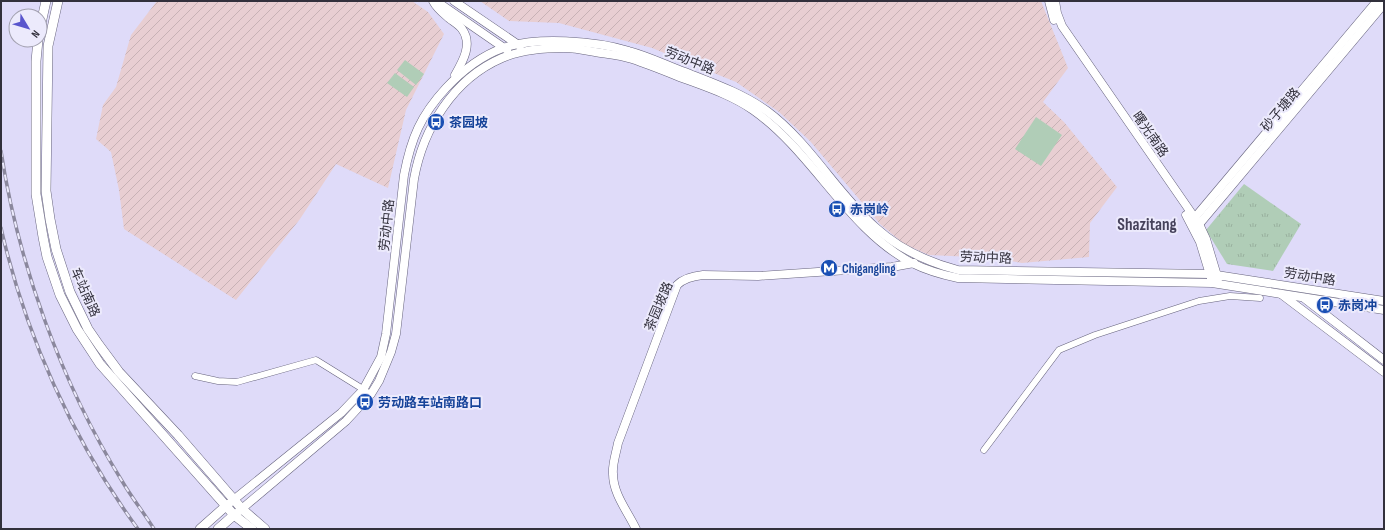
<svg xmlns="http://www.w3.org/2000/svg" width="1385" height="530" viewBox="0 0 1385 530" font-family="'Sofia Sans Condensed','Noto Sans SC',sans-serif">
  <defs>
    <pattern id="industrial-furrows" width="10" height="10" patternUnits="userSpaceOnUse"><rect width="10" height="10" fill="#e8ced2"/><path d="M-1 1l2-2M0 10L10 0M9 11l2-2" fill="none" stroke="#c7b1b5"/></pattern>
    <pattern id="grass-tufts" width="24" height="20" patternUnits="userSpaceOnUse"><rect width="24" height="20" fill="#b0cdb7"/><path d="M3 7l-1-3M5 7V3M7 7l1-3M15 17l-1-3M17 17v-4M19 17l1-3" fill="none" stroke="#98b09e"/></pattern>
  </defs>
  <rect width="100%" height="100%" fill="#dfdbf9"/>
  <g fill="url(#industrial-furrows)">
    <path d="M157 1H412L428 12 444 34 406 110 388 188 336 164 300 219 236 300 124 229 119 190 111 152 96 139 103 105 116 87 131 35Z"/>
    <path d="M480 1H1041L1068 68 1043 102 1064 122 1117 187 1090 223 1089 257 1022 263 994 258 929 255 904 244 880 224 810 141 779 112 736 82 652 48 559 23 509 21Z"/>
  </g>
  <path fill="url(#grass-tufts)" d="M1244 184 1301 224 1273 271 1227 264 1206 230Z"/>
  <g fill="#b0cdb7">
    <path d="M405 60 424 74 416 85 397 70Z"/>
    <path d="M395 73 414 87 407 97 387 83Z"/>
    <path d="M1036 117 1062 135 1041 166 1015 149Z"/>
  </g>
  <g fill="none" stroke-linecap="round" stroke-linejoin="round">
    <defs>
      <g id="street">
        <path d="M195 376 218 381 237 382 316 360 366 391"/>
        <path d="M984 450 1059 350 1095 335 1199 301 1230 296 1260 298"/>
      </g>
      <g id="secondary">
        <path d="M433 1C437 9 443 13 450 19 454 22 459 25 462 29 473 44 463 61 455 75"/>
        <path d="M436 1 507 50"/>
        <path d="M454 1 520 46"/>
        <path d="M1049 1 1054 20"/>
        <path d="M1055 1 1057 13 1062 26 1199 224 1206 239 1218 279"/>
        <path d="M1186 215 1200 242 1211 278"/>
        <path d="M1192 221 1377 1"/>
        <path d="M1196 228 1384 4"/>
        <path d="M1281 294 1384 372"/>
        <path d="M1304 298 1384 360"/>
        <path d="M226 506 341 413 363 390 381 357 386 334 404 175C411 138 421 115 446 88 462 71 481 56 503 48 536 36 596 41 629 51 648 56 666 65 685 72 713 83 742 93 767 111 810 143 835 191 875 227 898 248 927 262 958 270L1210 274 1384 301"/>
        <path d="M238 512 346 421 371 394 379 381 391 352 396 334 414 179C423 129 453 79 502 58 521 50 544 48 564 48 574 48 584 50 595 52 607 54 620 55 632 59 647 64 662 70 677 76 703 86 730 94 753 110 813 152 848 230 912 263 926 270 943 275 958 278L1212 283 1384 310"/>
        <path d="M636 529C628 512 613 494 613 474 612 464 616 454 618 443L677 285C684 278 693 276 703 275L758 276 892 267 914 263"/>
      </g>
      <g id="primary">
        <path d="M58 1 48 46 46 191 50 219 56 249 70 292 88 329 99 345 119 372 178 435 242 509 265 529"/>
        <path d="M40 28 46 1"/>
        <path d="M38 40 36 61V194L43 237 47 257 60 295 77 329 100 364 234 515 252 529"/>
        <path d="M200 529 226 506"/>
        <path d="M218 529 234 515"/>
      </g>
    </defs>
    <use href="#street" stroke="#66637d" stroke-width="7"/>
    <use href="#secondary" stroke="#66637d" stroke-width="9"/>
    <use href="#primary" stroke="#66637d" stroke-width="10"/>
    <use href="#street" stroke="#fff" stroke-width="6"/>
    <use href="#secondary" stroke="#fff" stroke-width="8"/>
    <use href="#primary" stroke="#fff" stroke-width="9"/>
    <defs>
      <g id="rail">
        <path d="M1 151C18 264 62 384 122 481 132 498 144 513 154 529"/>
        <path d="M1 228C25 334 73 441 138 529"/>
      </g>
    </defs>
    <use href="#rail" stroke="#8b889d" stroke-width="3.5"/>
    <use href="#rail" stroke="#eceafc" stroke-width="2" stroke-dasharray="6" stroke-linecap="butt"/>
  </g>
  <defs>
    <symbol id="bus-disc" viewBox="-11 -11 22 22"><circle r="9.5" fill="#1a4fb4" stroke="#eceafc"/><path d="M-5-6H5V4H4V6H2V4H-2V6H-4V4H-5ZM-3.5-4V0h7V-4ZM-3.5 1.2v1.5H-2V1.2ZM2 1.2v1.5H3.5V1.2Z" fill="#fff"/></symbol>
    <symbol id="metro-disc" viewBox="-11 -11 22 22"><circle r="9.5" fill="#1a4fb4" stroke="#eceafc"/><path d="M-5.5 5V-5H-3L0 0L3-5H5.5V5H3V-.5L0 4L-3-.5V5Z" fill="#fff"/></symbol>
  </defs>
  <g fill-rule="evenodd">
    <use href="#bus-disc" x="426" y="112" width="20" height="20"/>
    <use href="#bus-disc" x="827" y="199" width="20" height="20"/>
    <use href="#metro-disc" x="819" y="258" width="20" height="20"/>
    <use href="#bus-disc" x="1315" y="295" width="20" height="20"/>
    <use href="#bus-disc" x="355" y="392" width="20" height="20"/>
  </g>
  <g text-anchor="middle" stroke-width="4" stroke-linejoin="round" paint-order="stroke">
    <g font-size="13" fill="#32303c" stroke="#eceafc">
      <text transform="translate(690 60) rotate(22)" y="5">劳动中路</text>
      <text transform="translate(1280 109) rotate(-50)" y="5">砂子塘路</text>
      <text transform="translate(1151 134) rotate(55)" y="5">曙光南路</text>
      <text transform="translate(386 225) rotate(-84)" y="5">劳动中路</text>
      <text transform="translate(986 257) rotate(2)" y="5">劳动中路</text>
      <text transform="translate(1310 276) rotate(9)" y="5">劳动中路</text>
      <text transform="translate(86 292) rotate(66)" y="5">车站南路</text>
      <text transform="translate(658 306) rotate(-67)" y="5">茶园坡路</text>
    </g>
    <g font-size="13" font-weight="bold" fill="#164399" stroke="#eceafc" text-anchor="start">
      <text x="449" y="127">茶园坡</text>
      <text x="850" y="214">赤岗岭</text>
      <text x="842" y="273">Chigangling</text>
      <text x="1338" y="310">赤岗冲</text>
      <text x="378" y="407">劳动路车站南路口</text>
    </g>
    <g font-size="17" font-weight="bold" fill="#46425b" stroke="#eceafc">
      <text x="1147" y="230">Shazitang</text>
    </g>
  </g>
  <rect width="1385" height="530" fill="none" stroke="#32303c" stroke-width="4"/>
  <g transform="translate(28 28) rotate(128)"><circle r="19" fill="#eceafc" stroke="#a2a0af"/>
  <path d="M0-3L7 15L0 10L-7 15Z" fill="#5955cd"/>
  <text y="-6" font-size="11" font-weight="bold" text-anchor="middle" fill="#32303c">N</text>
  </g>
</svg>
